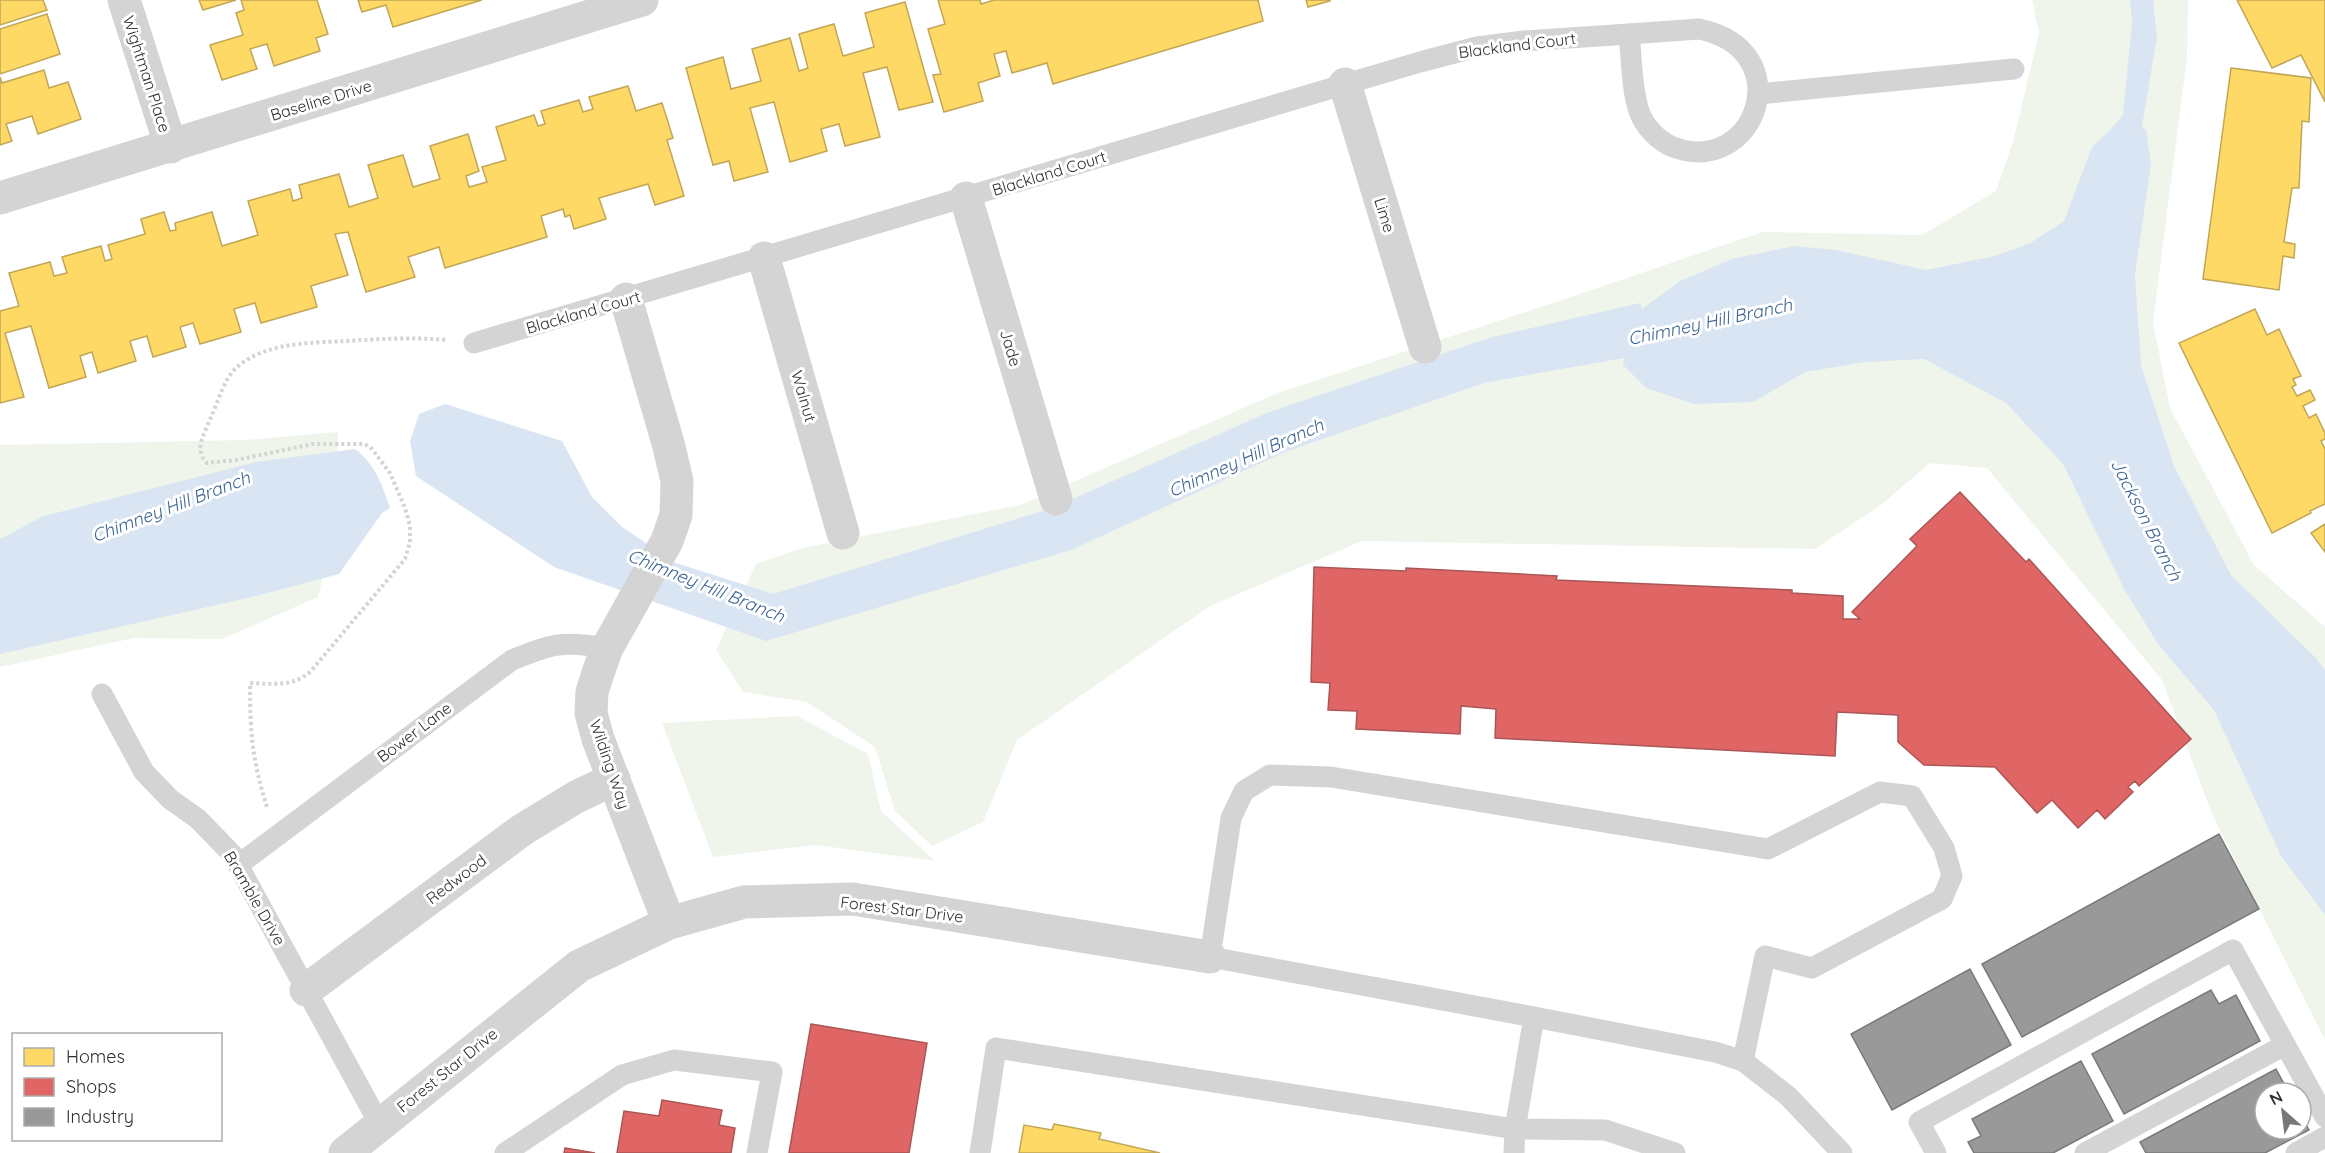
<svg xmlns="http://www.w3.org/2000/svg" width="2325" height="1153" viewBox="0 0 2325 1153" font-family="Quicksand,sans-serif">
  <rect width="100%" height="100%" fill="#fff"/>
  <g fill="#f0f5ec">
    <path d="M2032 0H2188L2187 57 2153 322 2170 408 2254 565 2325 627V1040L2212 814 2162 680 1987 468 1930 463 1881 505 1815 549 1362 541 1210 606 1017 740 983 822 932 846 895 811 875 747 807 702 743 692 716 650 756 564 802 548 1020 505 1278 393 1559 301 1762 232 1922 235 1996 191 2013 142 2039 33Z"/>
    <path d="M338 432 335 524 318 597 222 639 134 638 0 667V445L246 440Z"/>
    <path d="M797 716 868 754 881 811 935 861 816 845 713 857 662 723Z"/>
  </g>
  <g fill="#d9e5f2">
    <path d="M2130 0H2153L2157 37 2142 127 2146 130 2151 164 2135 274 2141 365 2174 466 2231 575 2316 658 2325 670V915L2281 856 2214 710 2158 644 2124 589 2063 464 2006 403 1924 359 1866 362 1805 372 1753 402 1694 404 1646 388 1623 365 1624 358 1484 383 1285 452 1071 550 766 641 554 567 416 476 410 441 419 414 445 404 562 441 592 497 621 526 673 562 773 594 1052 508 1269 412 1492 337 1640 303 1642 309 1680 281 1732 259 1794 246 1836 250 1926 270 1995 256 2030 243 2064 221 2092 147 2111 129 2123 115 2132 22Z"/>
    <path d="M355 449C375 464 382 484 390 508L382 513 339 574 256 596 0 654V539L44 516 256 462Z"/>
  </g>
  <g fill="#ffd966" stroke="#c1a656" stroke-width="1.5">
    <path d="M0 0H43L47 10 0 25Z"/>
    <path d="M199 0H236L203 10Z"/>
    <path d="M241 0H317L328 34 316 38 320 51 274 66 267 44 250 49 257 69 222 80 210 45 243 35 236 13 244 10Z"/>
    <path d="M358 0H482L393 27 386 5 362 12Z"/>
    <path d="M938 0H980L981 4 994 0H1258L1263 21 1053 84 1047 63 1012 73 1006 51 994 54 1000 76 978 83 983 101 944 112 933 75 941 74 928 29 945 24Z"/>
    <path d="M1306 0H1330V1L1308 7Z"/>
    <path d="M2237 0H2325V102L2301 55 2272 68Z"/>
    <path d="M905 2 933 102 899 110 887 67 863 73 880 137 845 146 839 124 821 129 827 151 790 162 774 102 750 108 768 172 734 181 729 161 713 165 686 68 723 57 731 89 761 81 752 49 790 38 799 71 808 68 799 34 834 24 843 56 874 47 865 13Z"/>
    <path d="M47 14 60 54 0 74V29Z"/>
    <path d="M2231 68 2311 78 2309 122 2302 121 2299 188H2292L2284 242 2295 244 2294 258 2283 256 2279 290 2203 279Z"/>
    <path d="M44 70 49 88 68 82 81 119 38 134 32 116 6 124 12 141 0 145V77L2 83Z"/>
    <path d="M628 86 636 111 662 103 673 138 667 140 684 196 655 205 648 184 599 198 606 219 574 229 570 215 565 217 563 209 541 216 547 237 445 268 439 247 408 257 415 277 366 292 348 232 335 234 348 275 311 286 317 307 261 323 255 303 234 309 241 332 200 344 193 323 180 327 186 347 153 357 147 336 130 341 136 361 98 373 92 352 80 356 86 377 49 388 31 326 5 333 24 397 0 403V311L19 306 9 273 50 262 54 276 67 273 62 257 101 246 105 261 112 259 108 245 145 234 141 219 164 212 170 231 176 230 175 223 212 212 222 246 258 235 248 201 290 189 293 201 302 198 299 185 339 174 349 207 378 198 368 165 403 155 413 187 440 179 430 146 468 134 479 171 466 176 469 187 487 182 482 167 506 160 496 127 534 115 538 126 545 124 541 111 579 100 583 112 593 109 589 97Z"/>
    <path d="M2255 309 2267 335 2279 329 2301 376 2293 379 2296 385 2292 387 2297 396 2310 390 2315 400 2303 406 2309 418 2316 414 2325 433V439L2321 441 2325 449V504L2310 511 2311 513 2272 533 2179 343Z"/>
    <path d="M2325 524V552L2311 533Z"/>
    <path d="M1054 1124 1101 1133 1099 1139 1160 1153H1019L1024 1125 1052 1130Z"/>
  </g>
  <g fill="#e06666" stroke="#ab5656" stroke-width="1.5">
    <path d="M1960 492 2026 562 2029 559 2191 739 2139 786 2135 781 2128 787 2133 792 2105 819 2097 810 2078 828 2052 800 2037 813 1995 767 1924 765 1898 742V715L1837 712 1835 756 1495 738 1496 709 1461 706 1460 734 1356 729 1357 711 1328 710 1330 683 1311 682 1314 567 1406 571V568L1557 576 1556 580 1792 590V593L1843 596V619H1860L1852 612 1917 546 1910 539Z"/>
    <path d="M811 1024 927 1043 909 1153H789Z"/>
    <path d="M662 1100 722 1110 719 1125 735 1128 731 1153H617L624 1111 659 1116Z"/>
    <path d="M565 1148 595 1153H564Z"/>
  </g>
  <g fill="#999" stroke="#797979" stroke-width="1.5">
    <path d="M2219 834 2259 909 2022 1037 1982 964Z"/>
    <path d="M1970 969 2011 1045 1892 1110 1851 1034Z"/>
    <path d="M2211 990 2219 1004 2236 995 2260 1041 2124 1114 2092 1054Z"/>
    <path d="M2081 1061 2113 1121 2053 1153H1974L1968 1142 1981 1136 1972 1119Z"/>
    <path d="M2276 1069 2289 1093H2265V1129H2301V1115L2309 1130 2265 1153H2146L2140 1142Z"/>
  </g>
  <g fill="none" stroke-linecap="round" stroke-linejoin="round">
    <path stroke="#d4d4d4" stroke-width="4" stroke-dasharray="3 3" stroke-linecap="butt" d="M267 807C252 760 250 732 250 683 273 684 294 687 311 671L405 559 410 542V526L405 508 390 473 372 449 365 444H313L236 460 207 463C193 449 205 433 211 417 218 402 224 379 236 368 265 342 309 343 346 341 380 339 413 337 447 340"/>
    <g stroke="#d4d4d4" stroke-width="21">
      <path d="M1699 29C1801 50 1756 178 1673 147 1658 141 1644 126 1639 111 1631 87 1632 59 1629 34Z"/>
      <path d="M1758 94 2014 69"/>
      <path d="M474 343 1420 62 1477 47 1524 41 1629 34"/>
      <path d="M102 694 144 772 170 799 198 819 232 854 380 1125"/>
      <path d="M238 865 512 660C553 643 563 641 607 648"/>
      <path d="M1534 1017 1210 957 1231 818 1244 791 1270 775 1331 777 1768 849 1880 792 1912 796 1944 848 1952 876 1942 899 1812 968 1765 956 1743 1061"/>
      <path d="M505 1153 622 1075 674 1060 772 1072 757 1153"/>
      <path d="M980 1153 996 1048 1515 1129 1514 1153"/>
      <path d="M1675 1153 1605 1130 1515 1129 1534 1017 1715 1052 1743 1061 1788 1096 1842 1153"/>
      <path d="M1936 1153 1919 1122 2233 950 2325 1117"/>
      <path d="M2085 1153 2285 1045"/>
      <path d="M2296 1153 2325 1137"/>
    </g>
    <g stroke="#d4d4d4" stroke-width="33">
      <path d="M124 0 171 147"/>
      <path d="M1345 84 1425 347"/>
      <path d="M0 198 642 0"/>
      <path d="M966 198 1056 499"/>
      <path d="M764 258 843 533"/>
      <path d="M626 299 668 443 677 481 676 515 667 541 607 648 598 673 592 692 591 713 598 739 669 923"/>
      <path d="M306 990 522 830 576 797 614 779"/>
      <path d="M345 1153 579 966 669 923 744 902 853 899 1210 957"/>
    </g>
  </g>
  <g text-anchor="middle" stroke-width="6" stroke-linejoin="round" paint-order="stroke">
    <g font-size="16" fill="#2f2f2f" stroke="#fff">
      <text transform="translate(1517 45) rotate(-7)" y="6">Blackland Court</text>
      <text transform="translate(147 74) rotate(72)" y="6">Wightman Place</text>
      <text transform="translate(321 100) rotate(-17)" y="6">Baseline Drive</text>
      <text transform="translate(1049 173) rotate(-17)" y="6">Blackland Court</text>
      <text transform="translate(1385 215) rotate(73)" y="6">Lime</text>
      <text transform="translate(583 312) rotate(-16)" y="6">Blackland Court</text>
      <text transform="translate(1011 348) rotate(73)" y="6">Jade</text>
      <text transform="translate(804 396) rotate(74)" y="6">Walnut</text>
      <text transform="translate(414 732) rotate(-37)" y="6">Bower Lane</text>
      <text transform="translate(610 764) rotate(71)" y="6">Wilding Way</text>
      <text transform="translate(456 879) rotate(-37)" y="6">Redwood</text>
      <text transform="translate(255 898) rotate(60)" y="6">Bramble Drive</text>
      <text transform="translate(902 909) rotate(7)" y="6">Forest Star Drive</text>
      <text transform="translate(447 1070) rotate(-39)" y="6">Forest Star Drive</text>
    </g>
    <g font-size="18" font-style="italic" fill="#3c6593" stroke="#fff">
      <text transform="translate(1710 322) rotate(-12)" y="6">Chimney Hill Branch</text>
      <text transform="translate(1246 458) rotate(-24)" y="6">Chimney Hill Branch</text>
      <text transform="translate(171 507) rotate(-21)" y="6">Chimney Hill Branch</text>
      <text transform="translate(2146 520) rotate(63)" y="6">Jackson Branch</text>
      <text transform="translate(706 586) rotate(22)" y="6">Chimney Hill Branch</text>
    </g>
  </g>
  <rect x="12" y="1033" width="210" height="108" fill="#ffffff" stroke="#acacac" stroke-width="1.5"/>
  <rect x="24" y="1048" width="30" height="18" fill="#ffd966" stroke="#acacac" stroke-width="1.5"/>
  <text x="66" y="1063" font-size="18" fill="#2f2f2f">Homes</text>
  <rect x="24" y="1078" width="30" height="18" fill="#e06666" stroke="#acacac" stroke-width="1.5"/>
  <text x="66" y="1093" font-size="18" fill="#2f2f2f">Shops</text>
  <rect x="24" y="1108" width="30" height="18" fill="#999999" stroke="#acacac" stroke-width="1.5"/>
  <text x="66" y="1123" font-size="18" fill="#2f2f2f">Industry</text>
  <g transform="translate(2283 1111) rotate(332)"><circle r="28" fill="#ffffff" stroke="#acacac" stroke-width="1.5"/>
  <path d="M0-4.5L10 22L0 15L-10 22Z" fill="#787878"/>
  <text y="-9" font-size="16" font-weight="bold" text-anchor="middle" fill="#2f2f2f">N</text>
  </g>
</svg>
